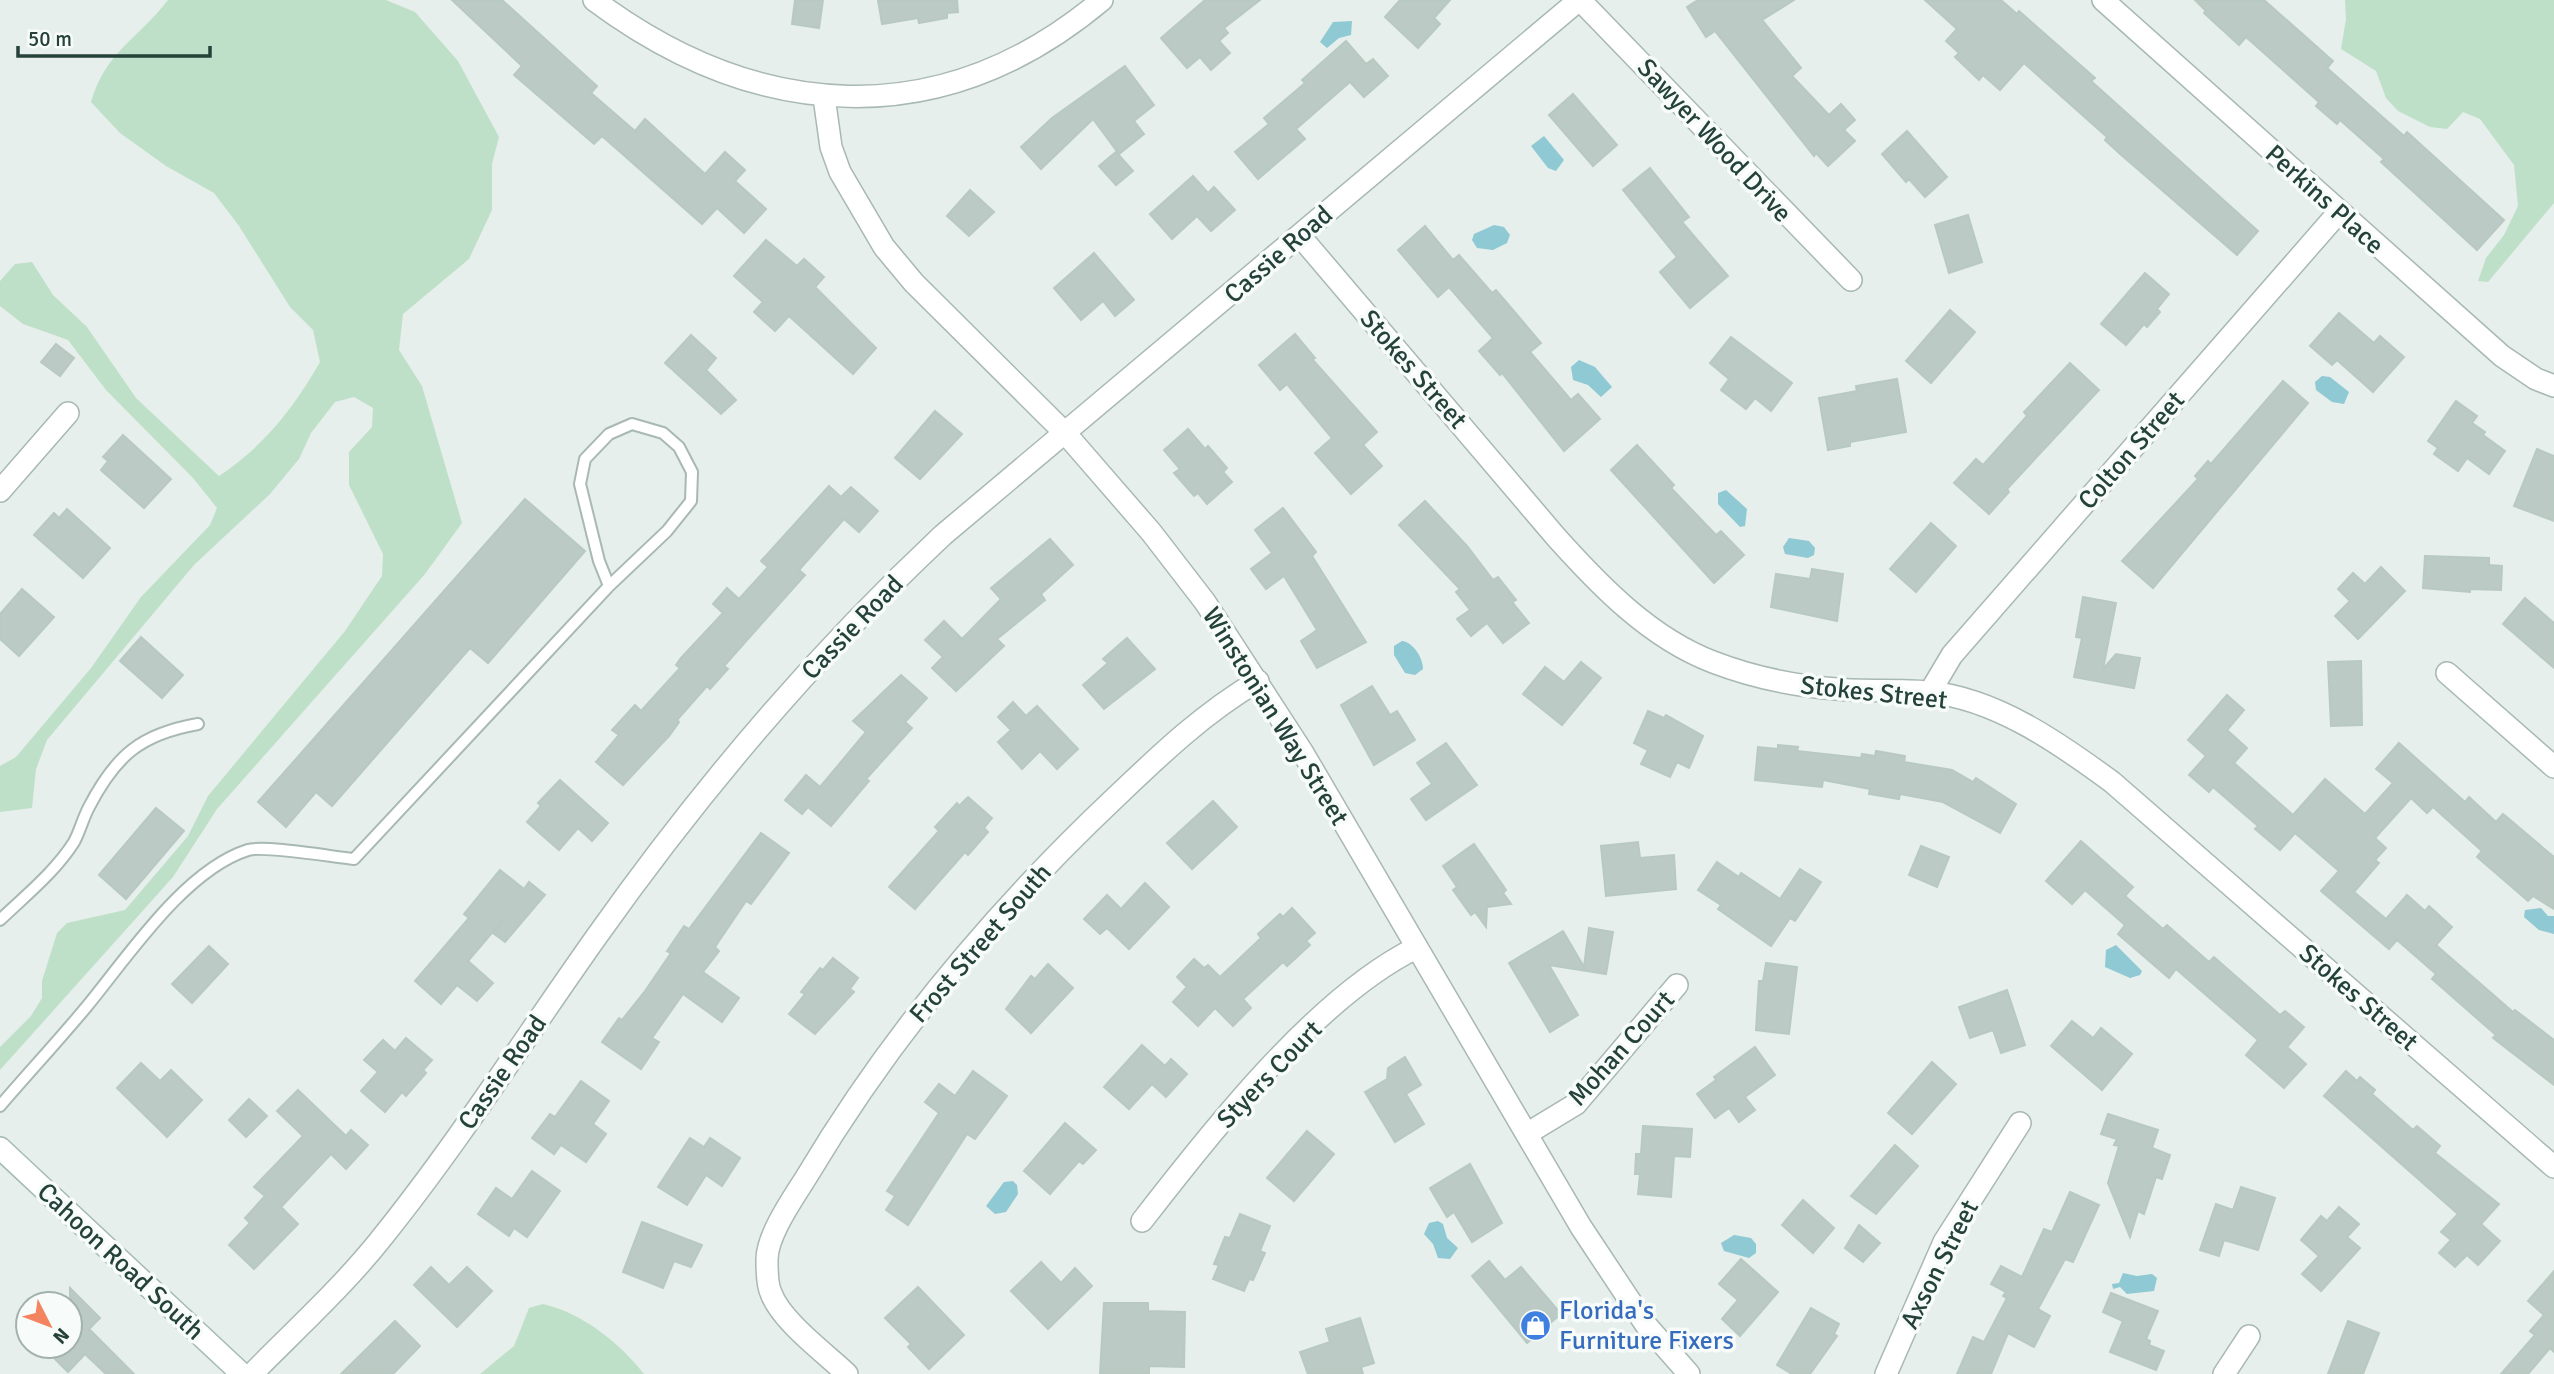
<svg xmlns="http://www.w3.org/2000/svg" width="2554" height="1374" viewBox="0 0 2554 1374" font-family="Signika,sans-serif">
  <rect width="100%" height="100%" fill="#e6efeb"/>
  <g fill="#bfe0c8">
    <path d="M168 0H386L415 12 458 61 499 137 492 164V210L469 259 403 314 399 350 422 386 462 523 425 574 217 809 173 877 0 1070V1047L31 1016 42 998V981L57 933 67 923 125 910 188 836 208 796 345 631 382 576 383 554 349 485V452L372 427 373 408 354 397 335 402 311 433 299 459 270 494 194 565 47 740 36 769 32 808 0 812V766L16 757 91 668 141 597 210 525 217 508 193 478 106 390 68 340 23 324 0 306V281L15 264 32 262 53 295 87 327 136 398 219 476C263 447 294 408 320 362L313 330 290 307 239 226 214 193 166 166 120 133 91 102C106 51 138 39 168 0Z"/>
    <path d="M2345 0H2554V203L2488 282 2478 281 2486 258 2504 235 2518 206 2514 165 2480 119 2463 112 2447 129 2430 127 2398 111 2386 98 2376 71 2341 49 2346 19Z"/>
    <path d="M543 1304C582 1313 619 1342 644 1374H480L514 1346 529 1308Z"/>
  </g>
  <g fill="#8ec9d4">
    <path d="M1352 21 1351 35 1339 38 1327 48 1320 42 1333 22Z"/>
    <path d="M1544 136 1564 160 1556 171 1548 168 1531 146Z"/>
    <path d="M1494 225 1504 227 1510 235 1507 243 1493 250 1477 248 1472 240 1474 234Z"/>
    <path d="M1579 360 1595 367 1612 387 1601 397 1588 385 1573 380 1571 367Z"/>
    <path d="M2322 376 2330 377 2349 392 2344 404 2332 402 2316 390 2315 382Z"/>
    <path d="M1726 490 1747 509 1745 526 1740 527 1718 504V493Z"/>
    <path d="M1789 538 1809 541 1815 548 1814 555 1808 558 1785 554 1783 547Z"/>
    <path d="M1402 641C1413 642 1423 658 1423 669L1415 675 1405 673 1394 655V646Z"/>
    <path d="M2541 908 2548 916H2554V934L2539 930 2524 917 2525 910Z"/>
    <path d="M2116 945 2142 971 2140 975 2130 978 2105 967 2106 950Z"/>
    <path d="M1013 1181 1017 1185 1018 1194 1006 1212 995 1214 986 1206 1004 1182Z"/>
    <path d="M1438 1221 1443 1224 1447 1238 1458 1248 1450 1259 1438 1258 1433 1244 1424 1234 1429 1223Z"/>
    <path d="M1734 1235 1751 1238 1756 1244V1253L1749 1258 1724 1251 1721 1243Z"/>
    <path d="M2123 1273 2137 1276 2152 1274 2157 1278 2154 1291 2127 1294 2120 1287 2113 1289 2112 1284 2119 1283Z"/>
  </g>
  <g fill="#bbcac4" stroke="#b8c9c2" stroke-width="2">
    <path d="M452 0H502L597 86 591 93 635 131 645 119 705 174 725 152 745 170 735 181 766 209 744 233 717 208 702 224 602 136 594 144 514 75 522 66Z"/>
    <path d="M795 0H823L819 28 792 24Z"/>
    <path d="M878 0H957L958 12 947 13V18L919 23 918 18 882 24Z"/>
    <path d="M1205 0H1260L1224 28 1228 33 1219 41 1230 53 1211 70 1200 57 1187 68 1161 38Z"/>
    <path d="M1400 0H1450L1434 18 1440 24 1418 48 1385 17Z"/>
    <path d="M1698 0H1794L1762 20 1801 68 1792 76 1829 115 1841 104 1855 120 1844 130 1855 141 1828 166 1816 153 1814 156 1715 31 1706 37 1687 7Z"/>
    <path d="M1925 0H2001L2017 14 2019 11 2095 78 2091 81 2258 231 2237 255 2119 153 2105 140 2107 137 2024 63 2000 90 1983 75 1979 80 1955 57 1959 53 1946 41 1957 29Z"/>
    <path d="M2195 0H2264L2333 61 2327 68 2404 136 2407 132 2504 220 2477 250 2381 162 2384 159 2340 120 2337 124 2316 106 2319 102 2246 37 2239 45 2204 13 2206 11Z"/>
    <path d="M1346 41 1366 64 1373 59 1388 76 1364 97 1350 82 1296 129 1305 139 1258 179 1235 152 1269 124 1264 118 1305 83 1302 80Z"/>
    <path d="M1125 66 1154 105 1134 121 1144 134 1119 154 1093 119 1041 169 1021 147 1052 118Z"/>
    <path d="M1573 94 1617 145 1593 166 1549 115Z"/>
    <path d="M1907 131 1947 177 1925 197 1909 179 1906 182 1882 154Z"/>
    <path d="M1116 152 1133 171 1116 185 1099 166Z"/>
    <path d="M1650 168 1689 217 1682 222 1728 276 1690 308 1660 272 1677 257 1623 190Z"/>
    <path d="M1193 176 1208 193 1214 187 1235 210 1211 231 1197 216 1172 239 1150 214Z"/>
    <path d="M970 190 994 212 969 236 947 216Z"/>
    <path d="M1968 215 1982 262 1949 273 1935 225Z"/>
    <path d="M1425 226 1453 260 1459 255 1492 293 1496 290 1541 343 1530 352 1571 400 1578 394 1600 419 1564 451 1502 373 1500 375 1479 351 1493 338 1449 287 1438 297 1398 250Z"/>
    <path d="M766 240 797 266 804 259 824 277 815 287 876 348 853 374 789 316 775 331 754 312 763 302 734 276Z"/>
    <path d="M1094 253 1134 300 1115 316 1103 301 1081 320 1054 288Z"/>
    <path d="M2145 273 2169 294 2157 309 2160 312 2147 327 2144 324 2126 345 2101 324Z"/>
    <path d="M1950 310 1975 332 1931 383 1906 361Z"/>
    <path d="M2339 313 2374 343 2380 336 2404 357 2373 392 2337 360 2332 365 2310 346Z"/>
    <path d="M1295 334 1315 358 1312 359 1377 432 1363 445 1382 466 1351 494 1315 453 1332 438 1287 384 1280 390 1259 365Z"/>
    <path d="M691 335 716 358 706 370 736 400 721 414 665 363Z"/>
    <path d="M1731 337 1792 383 1771 411 1755 398 1746 409 1721 390 1729 379 1710 363Z"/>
    <path d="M56 344 74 358 60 376 41 362Z"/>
    <path d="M2070 363 2099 390 2007 489 2009 492 1989 514 1954 483 1976 459 1983 465 2027 416 2024 412Z"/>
    <path d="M1897 379 1906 432 1850 442V446L1828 450 1819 398 1857 391 1856 386Z"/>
    <path d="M2283 381 2308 403 2153 588 2122 561 2198 479 2195 476 2208 461 2211 464Z"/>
    <path d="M2456 401 2477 416 2472 423 2485 432 2483 435 2505 451 2489 474 2467 458 2458 471 2434 454 2438 448 2428 441Z"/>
    <path d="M935 411 962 434 920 479 895 458Z"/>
    <path d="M1188 429 1205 449 1208 446 1227 468 1223 472 1232 482 1207 504 1198 493 1194 496 1174 473 1180 469 1164 450Z"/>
    <path d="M123 435 171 479 144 508 101 470 108 461 103 457Z"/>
    <path d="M1637 445 1674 485 1671 488 1716 535 1721 531 1744 555 1714 583 1611 470Z"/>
    <path d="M2537 449 2554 456V521L2514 506Z"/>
    <path d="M829 486 841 497 851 487 878 511 859 532 844 519 799 570 805 575 724 666 728 669 710 689 707 686 677 720 679 722 669 736 623 785 596 762 619 735 612 730 635 705 641 711 680 668 676 665 681 658 723 613 713 604 727 588 739 599 768 567 761 561Z"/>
    <path d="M525 499 585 551 488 663 470 648 332 806 316 792 286 827 258 802Z"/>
    <path d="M1425 501 1467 546 1493 580 1498 577 1516 600 1512 602 1529 623 1503 643 1487 623 1471 636 1457 619 1470 610 1456 592 1460 589 1399 525Z"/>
    <path d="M1283 508 1316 552 1312 556 1366 642 1317 668 1301 641 1317 630 1284 576 1266 589 1251 569 1272 553 1255 530Z"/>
    <path d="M67 509 110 548 83 578 34 535 54 513 59 518Z"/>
    <path d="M1931 523 1956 546 1916 592 1890 569Z"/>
    <path d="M1050 539 1073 565 1041 594 1045 600 997 639 1004 646 956 691 932 668 943 657 925 640 944 621 962 639 1001 599 991 588Z"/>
    <path d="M2425 556 2489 558V565L2502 566 2501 590 2470 589V592L2423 588Z"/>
    <path d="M2381 567 2405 591 2358 639 2335 616 2350 601 2338 589 2353 573 2365 584Z"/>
    <path d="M1812 569 1843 574 1837 621 1771 607 1776 574 1810 579Z"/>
    <path d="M22 589 54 617 19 656 0 639V614Z"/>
    <path d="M2083 597 2116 603 2103 669 2116 654 2140 658 2134 688 2074 677 2082 638 2076 637Z"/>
    <path d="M2525 598 2554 623V668L2503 624Z"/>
    <path d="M141 637 183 675 162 698 120 661Z"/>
    <path d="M1127 638 1155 669 1104 709 1083 685 1108 663 1103 659Z"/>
    <path d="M2361 661 2362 725 2331 726 2328 662Z"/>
    <path d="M1581 662 1601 678 1562 725 1523 694 1545 667 1564 682Z"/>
    <path d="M901 675 927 698 905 722 912 728 866 779 869 781 831 826 808 807 802 814 785 800 806 775 820 787 866 732 853 721Z"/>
    <path d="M1372 686 1390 715 1397 711 1415 740 1374 765 1341 705Z"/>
    <path d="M2227 695 2244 710 2227 730 2247 748 2234 763 2293 815 2325 779 2365 814 2393 783 2376 769 2399 743 2465 802 2469 797 2496 822 2503 814 2554 857V909L2533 896 2528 901 2477 857 2482 851 2433 807 2427 813 2411 798 2375 838 2386 848 2375 860 2379 863 2354 892 2386 919 2407 895 2425 911 2429 906 2452 927 2436 945 2513 1012 2515 1010 2554 1040V1085L2493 1038 2496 1035 2432 979 2436 974 2397 940 2389 949 2321 891 2339 871 2295 833 2280 850 2255 829 2258 826 2213 787 2209 792 2189 775 2206 756 2188 740Z"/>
    <path d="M1013 702 1026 716 1037 706 1078 749 1057 769 1040 751 1022 769 998 742 1011 730 998 717Z"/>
    <path d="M1648 711 1664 718 1666 715 1703 736 1689 768 1677 762 1670 777 1641 764 1648 750 1634 743Z"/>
    <path d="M1446 743 1477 785 1426 820 1411 799 1432 784 1417 763Z"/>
    <path d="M1778 745 1798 747 1797 751 1861 758 1862 754 1875 756 1876 751 1905 756 1904 762 1952 770 1973 782 1976 778 2016 804 2000 833 1943 802 1900 794 1899 799 1869 794 1870 789 1823 780 1822 787 1755 780 1758 747 1778 749Z"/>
    <path d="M560 780 608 823 592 841 578 828 559 850 527 822 541 806 538 803Z"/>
    <path d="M968 797 992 818 984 828 988 832 968 855 965 852 915 909 889 887 939 831 935 827 957 803 959 806Z"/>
    <path d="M1213 801 1237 827 1192 869 1167 843Z"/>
    <path d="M156 808 184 831 126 899 99 875Z"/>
    <path d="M761 833 789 853 751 904 746 901 715 947 719 951 703 972 739 998 722 1022 683 994 652 1038 659 1042 641 1069 602 1042 619 1018 622 1020 645 991 671 953 667 951 684 926 689 929Z"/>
    <path d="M2081 841 2133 887 2125 896 2163 929 2167 925 2209 962 2214 957 2280 1015 2285 1011 2304 1027 2287 1047 2306 1064 2284 1088 2246 1055 2258 1040 2176 969 2169 978 2118 934 2125 925 2085 890 2072 904 2046 881Z"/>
    <path d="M1638 842 1640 858 1674 855 1676 889 1606 896 1601 846Z"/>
    <path d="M1474 844 1506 890 1503 893 1511 904 1487 907 1486 927 1475 912 1471 915 1453 890 1457 887 1443 866Z"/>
    <path d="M1921 846 1949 857 1937 887 1909 875Z"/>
    <path d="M1717 862 1739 877 1741 873 1780 899 1800 869 1821 882 1795 921 1790 918 1771 946 1718 909 1721 905 1698 890Z"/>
    <path d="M500 870 524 889 529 882 545 895 505 942 493 933 502 921 468 961 493 983 477 1001 457 985 441 1004 415 981 469 918 464 914Z"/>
    <path d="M1145 883 1169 907 1129 949 1107 928 1100 934 1084 919 1107 895 1121 909Z"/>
    <path d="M1292 908 1315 933 1306 941 1310 945 1287 966 1283 962 1243 999 1251 1008 1233 1026 1215 1008 1198 1026 1173 1002 1187 987 1177 977 1194 959 1204 968 1208 965 1220 977 1261 938 1258 934 1280 914 1283 917Z"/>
    <path d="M1589 928 1613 932 1606 974 1549 965 1578 1015 1550 1032 1509 963 1563 931 1584 967Z"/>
    <path d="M209 946 228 964 192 1003 172 984Z"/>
    <path d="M833 958 858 978 850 989 854 992 815 1034 789 1014 805 994 801 992 820 968 823 970Z"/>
    <path d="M1766 963 1797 967 1789 1034 1756 1030 1759 981H1763Z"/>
    <path d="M1048 964 1073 988 1031 1033 1006 1009 1031 976 1035 979Z"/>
    <path d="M2007 990 2025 1045 2001 1053 1993 1030 1970 1038 1959 1007Z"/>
    <path d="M2072 1021 2093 1038 2101 1028 2132 1054 2102 1090 2051 1046Z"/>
    <path d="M406 1038 432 1060 423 1070 426 1073 406 1096 402 1092 385 1112 361 1091 378 1072 364 1060 383 1040 395 1051Z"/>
    <path d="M1142 1045 1165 1066 1171 1059 1187 1074 1166 1097 1152 1084 1129 1109 1104 1087Z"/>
    <path d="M1755 1047 1775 1075 1745 1097 1755 1110 1739 1122 1729 1108 1715 1118 1697 1094 1716 1080 1714 1077Z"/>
    <path d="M1405 1057 1421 1085 1406 1094 1424 1124 1395 1142 1365 1092 1387 1079 1388 1068Z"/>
    <path d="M1932 1062 1956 1084 1912 1134 1888 1113Z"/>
    <path d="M141 1063 160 1081 171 1070 202 1100 167 1137 117 1088Z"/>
    <path d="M973 1071 1007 1096 975 1139 967 1134 908 1225 886 1210 895 1196 887 1191 939 1113 925 1102 939 1084 955 1096Z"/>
    <path d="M2346 1071 2357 1081 2360 1077 2375 1090 2372 1094 2413 1130 2417 1126 2440 1146 2435 1153 2499 1204 2481 1224 2500 1241 2478 1265 2467 1255 2455 1267 2439 1253 2451 1240 2441 1232 2458 1214 2324 1096Z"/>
    <path d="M581 1081 609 1101 593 1124 606 1134 586 1162 561 1145 554 1154 532 1138 550 1114 555 1117Z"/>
    <path d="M298 1090 346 1136 351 1130 368 1145 346 1169 331 1154 281 1207 298 1224 254 1269 229 1245 250 1223 245 1218 265 1196 254 1187 303 1136 277 1111Z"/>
    <path d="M249 1099 267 1116 246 1137 229 1120Z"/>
    <path d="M2108 1114 2158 1130 2152 1148 2170 1155 2162 1179 2156 1177 2144 1214 2138 1211 2130 1237 2108 1183 2119 1146 2114 1145 2117 1139 2101 1134Z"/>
    <path d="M1065 1123 1096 1150 1083 1164 1079 1161 1050 1194 1024 1171Z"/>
    <path d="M1643 1126 1692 1129 1690 1157 1674 1156 1671 1197 1638 1194 1640 1174H1635L1636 1154H1641Z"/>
    <path d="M1307 1131 1334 1154 1294 1201 1267 1178Z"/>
    <path d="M690 1138 704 1147 710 1138 740 1158 722 1186 706 1175 687 1205 658 1187Z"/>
    <path d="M1895 1145 1918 1166 1876 1214 1851 1196Z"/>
    <path d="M1470 1164 1502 1223 1472 1242 1454 1212 1447 1217 1430 1188Z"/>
    <path d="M532 1171 560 1191 527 1237 514 1228 509 1236 478 1214 496 1188 512 1199Z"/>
    <path d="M2241 1187 2275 1198 2258 1250 2224 1240 2219 1256 2200 1250 2216 1204 2233 1210Z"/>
    <path d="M2070 1192 2099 1205 2073 1262 2065 1259 2038 1309 2050 1316 2034 1347 2008 1333 1991 1374H1957L1973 1337 1984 1342 2007 1298 2003 1296 2006 1292 1991 1284 2001 1266 2022 1277 2044 1229 2052 1232Z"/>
    <path d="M1803 1200 1834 1228 1813 1253 1782 1225Z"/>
    <path d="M2339 1207 2359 1224 2347 1237 2360 1248 2321 1291 2302 1274 2319 1256 2301 1240 2321 1216 2327 1221Z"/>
    <path d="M1240 1214 1270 1226 1260 1251 1265 1253 1253 1280 1249 1279 1244 1291 1213 1279 1219 1265 1214 1264 1225 1237 1230 1238Z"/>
    <path d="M642 1222 702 1245 691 1267 674 1261 663 1288 623 1272Z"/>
    <path d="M1859 1225 1880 1243 1863 1262 1845 1248Z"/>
    <path d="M1741 1259 1778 1292 1740 1336 1722 1319 1738 1300 1719 1284Z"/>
    <path d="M1489 1261 1505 1280 1521 1267 1561 1314 1527 1343 1472 1276Z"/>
    <path d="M1041 1262 1061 1283 1075 1268 1092 1286 1048 1329 1011 1291Z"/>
    <path d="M431 1267 449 1285 467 1267 492 1291 457 1327 414 1285Z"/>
    <path d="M2554 1271V1352L2550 1348 2528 1374H2501L2535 1335 2530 1331 2544 1315 2528 1301Z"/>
    <path d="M918 1287 964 1335 929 1369 908 1347 911 1344 885 1318Z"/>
    <path d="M70 1288 100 1318 89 1329 134 1374H106L85 1354 68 1372 51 1355 60 1346H70Z"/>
    <path d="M2111 1293 2158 1311 2146 1339 2150 1341 2149 1345 2164 1351 2156 1370 2110 1352 2123 1321 2103 1312Z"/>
    <path d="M1104 1303H1148V1311L1185 1312 1184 1367 1149 1366V1374H1100Z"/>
    <path d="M1811 1308 1839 1324 1834 1334 1837 1336 1810 1374H1792L1777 1365Z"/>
    <path d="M1360 1318 1374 1363 1361 1367 1363 1374H1308L1300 1352 1330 1342 1326 1329Z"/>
    <path d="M395 1321 420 1346 393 1374H341Z"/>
    <path d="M2348 1321 2379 1333 2363 1374H2328Z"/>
  </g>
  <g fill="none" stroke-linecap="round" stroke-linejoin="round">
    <defs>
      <g id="service">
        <path d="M0 920C25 896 55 872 74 842 80 831 83 818 89 807 116 755 141 734 198 724"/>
        <path d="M0 1106C29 1072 60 1039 88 1005 129 955 185 870 248 850 265 845 333 857 354 859L609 586 667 531 691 501 692 472 679 447 663 433 632 424 609 434 585 459 580 484 599 561 609 586"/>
      </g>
      <g id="minor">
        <path d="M594 0C758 122 941 135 1102 0"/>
        <path d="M1580 0 1851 280"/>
        <path d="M2103 0 2502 356 2536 379 2554 386"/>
        <path d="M824 97 831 147 840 172 884 247 914 283 1066 434 1151 532 1205 602 1303 753 1581 1227 1646 1325 1689 1374"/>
        <path d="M1300 236 1556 537C1600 586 1650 638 1713 662 1752 677 1795 686 1837 689 1867 692 1898 689 1928 692 1995 698 2059 743 2112 782L2554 1167"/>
        <path d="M0 491 68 413"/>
        <path d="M2447 673 2554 767"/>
        <path d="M1930 692 1952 655 2339 212"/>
        <path d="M1528 1133 1576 1104 1677 985"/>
        <path d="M1142 1221C1210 1133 1316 997 1416 948"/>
        <path d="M252 1374C296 1329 345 1285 384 1235 460 1140 526 1036 597 936 699 792 814 656 943 535L1579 0"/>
        <path d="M847 1374C825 1353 781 1321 771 1293 767 1285 767 1270 767 1261 766 1236 794 1197 807 1176 891 1035 999 907 1118 795 1162 753 1205 712 1258 681"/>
        <path d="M1886 1374 1944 1242 2020 1123"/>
        <path d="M2224 1374 2249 1336"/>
      </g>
      <path id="secondary" d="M0 1148 242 1374"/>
    </defs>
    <use href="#service" stroke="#a8b8b2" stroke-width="14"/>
    <use href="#minor" stroke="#a8b8b2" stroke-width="24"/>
    <use href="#secondary" stroke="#a4bbb3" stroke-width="24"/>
    <use href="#service" stroke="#fff" stroke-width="10"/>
    <use href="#minor" stroke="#fff" stroke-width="21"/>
    <use href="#secondary" stroke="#fff" stroke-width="21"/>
  </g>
  <defs>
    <symbol id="shop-disc" viewBox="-11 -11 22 22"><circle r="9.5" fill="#3f7fe0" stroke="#f7fbf9"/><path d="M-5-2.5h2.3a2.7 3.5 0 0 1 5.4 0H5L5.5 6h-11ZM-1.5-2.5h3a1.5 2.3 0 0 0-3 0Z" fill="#fff"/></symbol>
  </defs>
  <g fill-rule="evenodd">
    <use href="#shop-disc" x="1518" y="1308" width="35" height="35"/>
  </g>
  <g text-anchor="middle" stroke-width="7" stroke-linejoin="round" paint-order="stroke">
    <g font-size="26" fill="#24423a" stroke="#f7fbf9">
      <text transform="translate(1715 140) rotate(47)" y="9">Sawyer Wood Drive</text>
      <text transform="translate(2325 199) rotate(42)" y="9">Perkins Place</text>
      <text transform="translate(1278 254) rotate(-41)" y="9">Cassie Road</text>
      <text transform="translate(1414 369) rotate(49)" y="9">Stokes Street</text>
      <text transform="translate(2131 450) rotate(-49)" y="9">Colton Street</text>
      <text transform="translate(852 627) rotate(-46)" y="9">Cassie Road</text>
      <text transform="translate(1874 692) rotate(6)" y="9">Stokes Street</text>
      <text transform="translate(1276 716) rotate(58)" y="9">Winstonian Way Street</text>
      <text transform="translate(980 943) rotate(-49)" y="9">Frost Street South</text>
      <text transform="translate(2359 997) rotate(41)" y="9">Stokes Street</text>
      <text transform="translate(1621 1048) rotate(-48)" y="9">Mohan Court</text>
      <text transform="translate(502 1072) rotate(-55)" y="9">Cassie Road</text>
      <text transform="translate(1269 1074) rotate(-46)" y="9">Styers Court</text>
      <text transform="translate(121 1261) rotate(43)" y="9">Cahoon Road South</text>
      <text transform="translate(1939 1264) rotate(-63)" y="9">Axson Street</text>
    </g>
    <g font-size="26" fill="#366cbe" stroke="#f7fbf9" text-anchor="start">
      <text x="1559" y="1319">Florida's<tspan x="1559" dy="30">Furniture Fixers</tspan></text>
    </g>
  </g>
  <g transform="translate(49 1325) rotate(132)"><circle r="33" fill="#f7fbf9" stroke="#a3b1ad" stroke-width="2"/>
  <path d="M0-5L12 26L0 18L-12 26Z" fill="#f4845f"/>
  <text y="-10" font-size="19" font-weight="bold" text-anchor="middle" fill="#24423a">N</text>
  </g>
  <path d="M18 46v10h192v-10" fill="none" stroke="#24423a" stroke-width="3.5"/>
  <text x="28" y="46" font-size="21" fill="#24423a" stroke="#f7fbf9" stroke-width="5" paint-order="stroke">50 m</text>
</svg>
